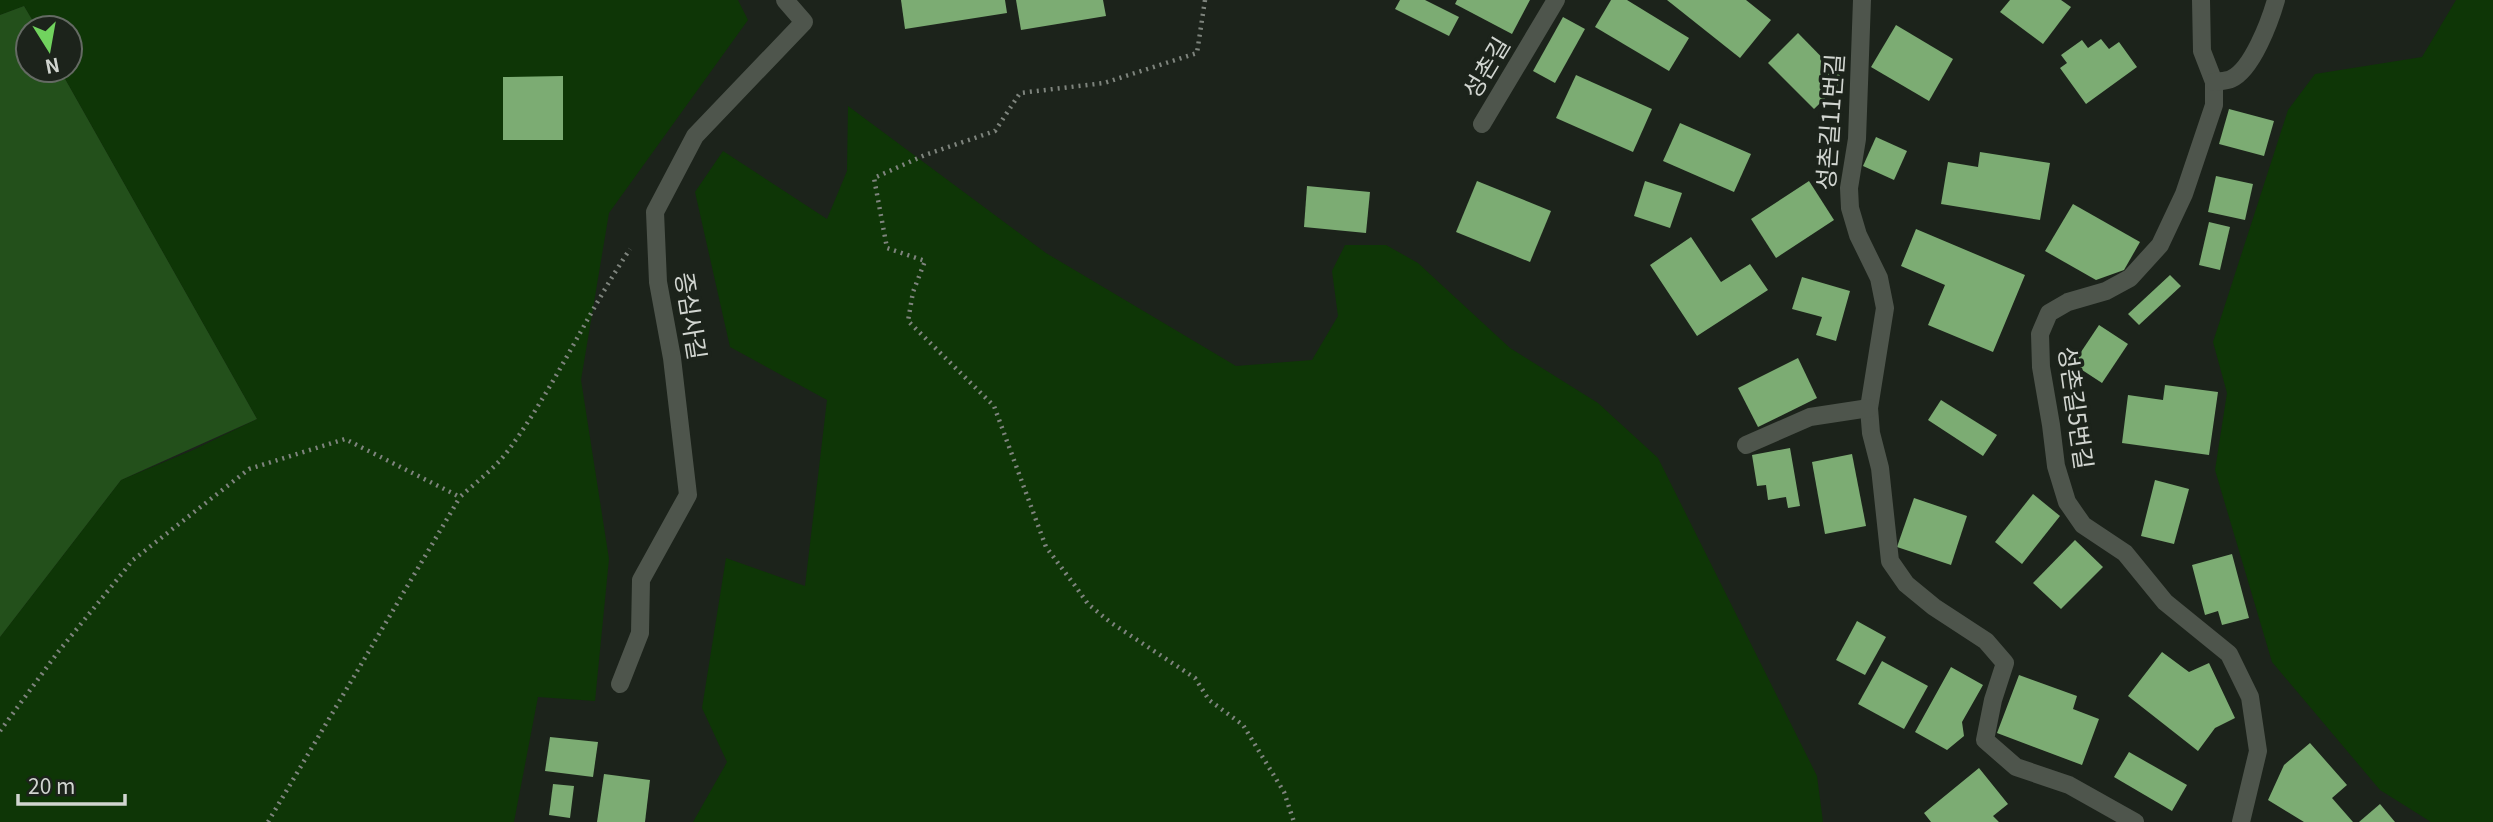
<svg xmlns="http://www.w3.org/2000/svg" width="2493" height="822" viewBox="0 0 2493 822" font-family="Georgia,'Noto Sans KR',serif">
  <rect width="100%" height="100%" fill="#1c231b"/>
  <g fill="#0e3606">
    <path d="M0 0H738L748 20 609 213 581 380 609 559 595 701 538 697 514 822H0V637L121 480 193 450 257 419 60 70H70V28H37L24 6 0 15Z"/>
    <path d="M2456 0H2493V822H2431L2380 790 2272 662 2215 470 2227 393 2213 342 2288 110 2315 74 2422 57Z"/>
    <path d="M848 106 1046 253 1236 366 1312 360 1338 316 1332 271 1345 245H1386L1418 263 1510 348 1598 403 1658 458 1817 776 1823 822H693L727 762 702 708 726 558 805 586 827 400 730 347 695 192 723 151 827 219 847 171Z"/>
  </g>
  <path fill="#23501b" d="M24 6 37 28H28V70H60L257 419 121 480 0 637V15Z"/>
  <g fill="#7cac73">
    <path d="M901 0H1005L1007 13 905 29Z"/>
    <path d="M1016 0H1103L1106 16 1021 30Z"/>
    <path d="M1400 0H1425L1459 17 1449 36 1395 9Z"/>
    <path d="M1457 0H1530L1512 34 1455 4Z"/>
    <path d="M1611 0H1627L1689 38 1669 71 1595 27Z"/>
    <path d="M1667 0H1746L1771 20 1740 58Z"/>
    <path d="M2010 0H2061L2071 7 2043 44 2000 12Z"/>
    <path d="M1563 17 1585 29 1555 83 1533 71Z"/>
    <path d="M1896 25 1953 59 1929 101 1871 67Z"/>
    <path d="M1798 33 1844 80 1814 109 1768 63Z"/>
    <path d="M2101 39 2109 49 2119 42 2137 67 2086 104 2060 68 2067 63 2061 55 2082 40 2088 48Z"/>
    <path d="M1576 75 1652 109 1633 152 1556 118Z"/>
    <path d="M563 76V140H503V77Z"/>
    <path d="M2229 109 2274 121 2264 156 2219 144Z"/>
    <path d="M1680 123 1751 154 1734 192 1663 161Z"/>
    <path d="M1876 137 1907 151 1894 180 1863 166Z"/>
    <path d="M1980 152 2050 163 2040 220 1941 204 1948 162 1978 167Z"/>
    <path d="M2216 176 2253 184 2245 220 2208 212Z"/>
    <path d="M1477 181 1551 211 1530 262 1456 232Z"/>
    <path d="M1645 181 1682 193 1670 228 1634 216Z"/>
    <path d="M1809 181 1834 220 1776 258 1751 219Z"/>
    <path d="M1307 186 1370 192 1366 233 1304 227Z"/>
    <path d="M2073 204 2140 242 2124 270 2096 280 2045 251Z"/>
    <path d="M2209 222 2230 227 2220 270 2199 265Z"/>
    <path d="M1916 229 2025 275 1993 352 1928 325 1945 285 1901 266Z"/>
    <path d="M1691 237 1721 282 1750 264 1768 290 1697 336 1650 265Z"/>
    <path d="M2170 275 2181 286 2139 325 2128 314Z"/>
    <path d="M1802 277 1850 291 1836 341 1816 335 1822 317 1792 309Z"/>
    <path d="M2099 325 2128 344 2102 383 2073 364Z"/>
    <path d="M1798 358 1817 398 1758 427 1738 388Z"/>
    <path d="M2165 385 2218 392 2209 455 2122 443 2128 395 2163 400Z"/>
    <path d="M1941 400 1997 435 1983 456 1928 420Z"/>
    <path d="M1790 448 1800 506 1788 508 1786 497 1768 500 1766 485 1757 486 1752 455Z"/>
    <path d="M1852 454 1866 526 1825 534 1812 462Z"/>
    <path d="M2155 480 2189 489 2174 544 2141 536Z"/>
    <path d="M2033 494 2060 516 2022 564 1995 542Z"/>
    <path d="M1914 498 1967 516 1951 565 1897 547Z"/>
    <path d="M2075 540 2103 567 2061 609 2033 583Z"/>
    <path d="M2232 554 2249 618 2222 625 2218 611 2205 615 2192 565Z"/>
    <path d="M1857 621 1886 637 1865 675 1836 660Z"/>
    <path d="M2162 652 2189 672 2209 663 2235 718 2215 728 2198 751 2128 696Z"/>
    <path d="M1882 661 1928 686 1904 729 1858 704Z"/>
    <path d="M1951 667 1983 685 1962 722 1964 736 1947 750 1915 732Z"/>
    <path d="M2019 675 2077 696 2073 709 2099 719 2082 765 1997 733Z"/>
    <path d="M550 737 598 742 593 777 545 771Z"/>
    <path d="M2310 743 2347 785 2332 798 2353 822H2304L2268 800 2284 765Z"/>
    <path d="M2129 752 2187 785 2172 811 2114 777Z"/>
    <path d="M1979 768 2008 804 1993 816 1999 822H1931L1924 813Z"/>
    <path d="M604 774 650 780 645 822H597Z"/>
    <path d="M553 784 574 786 570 818 549 815Z"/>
    <path d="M2380 804 2395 822H2359Z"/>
  </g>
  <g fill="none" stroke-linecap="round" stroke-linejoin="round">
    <g stroke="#7e847d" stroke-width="4.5" stroke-dasharray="2 5" stroke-linecap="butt">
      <path d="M1205 0 1197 53 1104 83 1020 93 995 131 925 155 874 178 887 248 925 261 913 292 908 321 994 406 1046 547 1076 587 1088 604 1110 622 1195 678 1209 700 1243 725 1284 792 1294 822"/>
      <path d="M0 731 58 652 133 560 249 469 345 439 460 497C475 483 494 469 507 452 554 389 586 315 630 249"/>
      <path d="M268 822 460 497"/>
    </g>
    <g stroke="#4e554c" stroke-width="18">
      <path d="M1862 0 1857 139 1849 188 1850 208 1858 235 1879 278 1885 308 1869 408 1871 433 1880 468 1890 561 1906 584 1934 607 1986 641 2005 663 1993 700 1985 740 2016 767 2069 785 2135 822"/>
      <path d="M2201 0 2202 51 2214 82V105L2184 194 2160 245 2130 278 2106 291 2068 302 2049 313 2040 334 2041 367 2051 425 2056 466 2067 502 2083 525 2125 553 2165 602 2229 654 2250 697 2258 751 2241 822"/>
      <path d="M2214 82C2219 81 2227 81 2231 79 2252 70 2270 21 2276 0"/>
      <path d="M1482 124 1556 0"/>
      <path d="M1746 445 1810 417 1869 408"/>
      <path d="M620 684 640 633 641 580 688 495 672 358 658 282 655 212 695 136 804 22 785 0"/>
    </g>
  </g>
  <g text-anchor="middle" stroke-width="7" stroke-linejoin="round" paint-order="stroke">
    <g font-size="24" fill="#d1d5d0" stroke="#1c231b">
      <text transform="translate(1487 68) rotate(-59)" y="8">성촌길</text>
      <text transform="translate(1831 122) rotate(-86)" y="8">성촌길11번길</text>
      <text transform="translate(690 316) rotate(81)" y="8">증심사길</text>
      <text transform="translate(2075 408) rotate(82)" y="8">성촌길5번길</text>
    </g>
  </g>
  <g transform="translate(49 49) rotate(169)"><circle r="33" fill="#1c231b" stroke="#646a63" stroke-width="2"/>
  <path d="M0-5L12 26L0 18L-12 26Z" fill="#71d35e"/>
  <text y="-10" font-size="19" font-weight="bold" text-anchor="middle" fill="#d1d5d0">N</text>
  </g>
  <path d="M18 794v10h107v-10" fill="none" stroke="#d1d5d0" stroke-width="3.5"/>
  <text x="28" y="794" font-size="21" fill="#d1d5d0" stroke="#1c231b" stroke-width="5" paint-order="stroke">20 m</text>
</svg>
